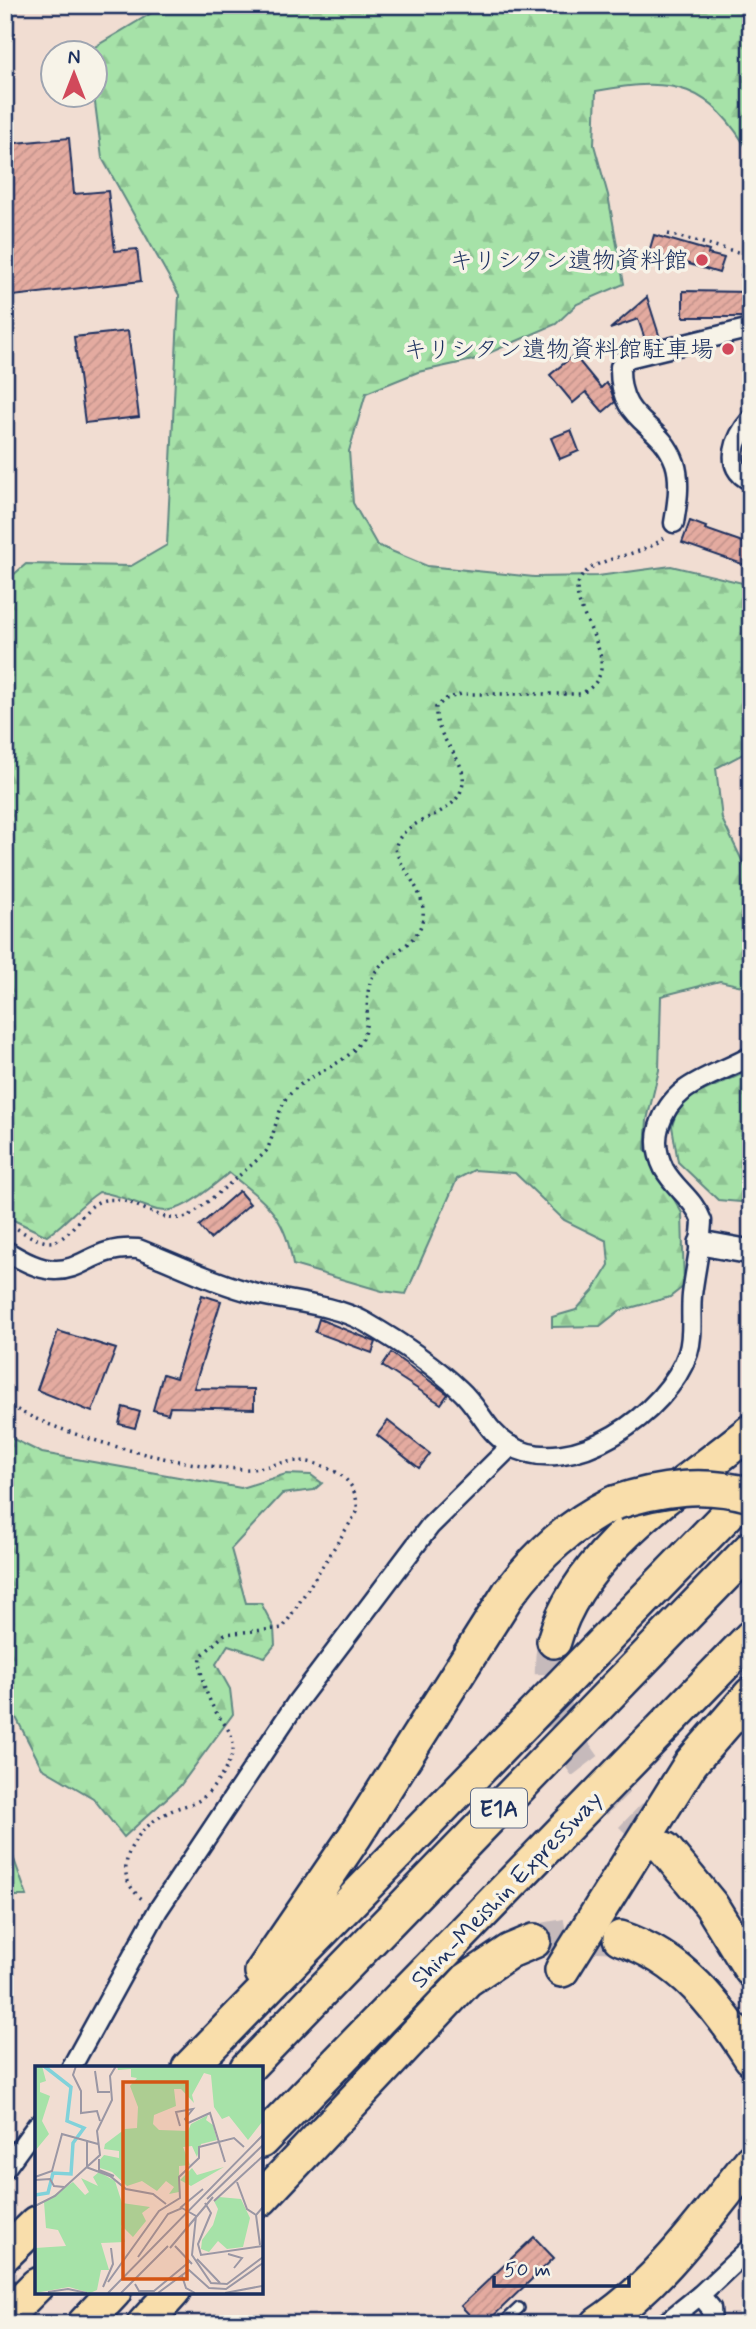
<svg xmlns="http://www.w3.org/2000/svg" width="756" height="2329" viewBox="0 0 756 2329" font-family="Mynerve,'Klee One',sans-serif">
  <defs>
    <pattern id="forest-firs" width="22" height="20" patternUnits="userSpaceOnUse" patternTransform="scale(1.75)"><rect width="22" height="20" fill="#a6e2a8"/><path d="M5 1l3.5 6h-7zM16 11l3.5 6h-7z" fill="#8ec293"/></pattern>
    <pattern id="building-hatch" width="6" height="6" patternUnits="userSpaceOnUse" patternTransform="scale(1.75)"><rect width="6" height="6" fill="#e4aba0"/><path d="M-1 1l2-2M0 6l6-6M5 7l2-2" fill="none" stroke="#c3938c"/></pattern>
  </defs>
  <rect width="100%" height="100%" fill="#f1ddd2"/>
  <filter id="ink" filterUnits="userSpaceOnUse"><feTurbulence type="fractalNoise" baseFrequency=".0143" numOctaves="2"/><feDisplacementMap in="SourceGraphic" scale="14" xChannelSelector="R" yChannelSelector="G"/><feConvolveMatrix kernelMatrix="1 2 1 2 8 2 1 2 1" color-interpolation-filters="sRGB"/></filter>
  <g filter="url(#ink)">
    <g fill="url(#forest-firs)" stroke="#608883" stroke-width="2">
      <path d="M165 5H751V155C709 84 675 76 596 91L594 145 608 195 624 284 577 304 556 324 473 360 418 372 366 393 349 451 353 503 377 545 427 566 534 577 598 576 671 566 751 585V750L716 768 722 819 751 879V988L720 981 661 996 659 1070 647 1120 645 1149 682 1213 684 1286 670 1297 619 1311 600 1326 552 1327V1317L576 1310 593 1291 609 1265 607 1241 564 1220 515 1173 474 1170 457 1179 406 1294 382 1291 293 1265C285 1214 267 1204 229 1173 210 1187 182 1216 157 1210 135 1204 122 1195 99 1192 79 1205 66 1223 47 1236L5 1216V582L26 564 131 566 167 545 179 295 102 158 94 95V52L88 51Z"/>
      <path d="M751 1070V1203L718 1200 678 1162 672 1126 677 1110 692 1096Z"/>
      <path d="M5 1435 42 1453 241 1488 286 1474 311 1475 322 1483 314 1490 282 1494 231 1549 246 1603H261L274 1628 275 1645 265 1657 228 1645 216 1664 230 1689 233 1714 180 1786 124 1837 93 1798 42 1768 5 1696Z"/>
      <path d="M5 1834 27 1896H5Z"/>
    </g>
    <g fill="url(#building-hatch)" stroke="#1b2f5e" stroke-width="2">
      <path d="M69 138 74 194 108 191 115 251 137 249 141 281 5 297V144Z"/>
      <path d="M654 235 709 251 708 254 724 258 719 273 649 252Z"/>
      <path d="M683 291 751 292V317H683Z"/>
      <path d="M647 297 660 338 646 342 638 319 610 329Z"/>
      <path d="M128 331 139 417 85 423 74 337Z"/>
      <path d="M574 355 601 388 606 383 610 388 615 402 603 412 586 392 573 403 550 375Z"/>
      <path d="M571 430 579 451 560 459 551 438Z"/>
      <path d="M690 521 706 527 705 529 751 545 745 565 682 543Z"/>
      <path d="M239 1191 250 1204 210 1239 199 1226Z"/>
      <path d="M202 1295 221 1301 194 1388 254 1389V1409L170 1407 168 1414 153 1410 163 1374 176 1378Z"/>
      <path d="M319 1319 376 1342 372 1353 315 1332Z"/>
      <path d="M58 1331 116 1349 92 1412 37 1390Z"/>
      <path d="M391 1353 448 1394 441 1404 382 1366Z"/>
      <path d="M123 1407 140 1412 135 1428 119 1424Z"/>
      <path d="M388 1421 430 1454 419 1468 377 1435Z"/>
      <path d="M534 2237 554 2258 485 2324H478L461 2306Z"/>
    </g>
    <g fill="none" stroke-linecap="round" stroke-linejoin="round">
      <g stroke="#c6babb" stroke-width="33" stroke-dasharray="33 17" stroke-linecap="butt">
        <path d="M554 1641C537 1740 602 1785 665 1849"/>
        <path d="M534 1941 574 1934 608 1936"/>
      </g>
      <defs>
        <path id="service" d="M502 2324 519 2308"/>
        <g id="minor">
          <path d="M751 419C736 436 721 468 751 481"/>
          <path d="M674 523C677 505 681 481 675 463 660 420 619 425 620 367L628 358 751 328"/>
          <path d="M5 1250C79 1298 77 1244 138 1249 177 1264 217 1284 257 1294 292 1302 334 1305 365 1322 398 1341 433 1364 460 1390 479 1407 486 1431 509 1445 571 1482 668 1412 688 1353 694 1334 690 1314 692 1295 695 1270 701 1246 702 1221 694 1199 675 1189 664 1169 657 1155 655 1141 659 1127 673 1081 715 1077 751 1056"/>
          <path d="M71 2068 158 1910 297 1702 430 1526 511 1446"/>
          <path d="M5 2169 37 2125"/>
          <path d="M700 2295 711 2308 712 2324"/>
          <path d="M664 2324 700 2295 751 2247"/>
        </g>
        <path id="tertiary" d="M701 1243 751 1252"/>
        <g id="motorway">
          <path d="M554 1641C579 1551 682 1487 751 1431"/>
          <path d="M665 1849 711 1905 751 1970"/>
          <path d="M620 1938C683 1959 717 2005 751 2058"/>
          <path d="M562 1970 691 1763 751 1694"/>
          <path d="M262 1972 355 1836 509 1593C539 1553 570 1525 614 1503"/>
          <path d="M189 2068 751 1490"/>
          <path d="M247 2068 751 1548"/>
          <path d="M261 2141 751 1637"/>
          <path d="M261 2199 467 1980 510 1951 534 1941"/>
          <path d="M5 2254 37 2223"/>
          <path d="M5 2317 37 2285"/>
          <path d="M84 2324 114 2292"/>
          <path d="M144 2324 173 2292"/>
          <path d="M598 2324C661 2282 704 2219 751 2161"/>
        </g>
      </defs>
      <use href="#service" stroke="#1b2f5e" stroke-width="14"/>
      <use href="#minor" stroke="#1b2f5e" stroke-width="23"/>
      <use href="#tertiary" stroke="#1b2f5e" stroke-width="28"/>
      <use href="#motorway" stroke="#1b2f5e" stroke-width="38"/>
      <g stroke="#1b2f5e" stroke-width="3.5" stroke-dasharray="2 5" stroke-linecap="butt">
        <path d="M668 234 749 255"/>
        <path d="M750 255 741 271 751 308"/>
        <path d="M5 1222C17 1228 30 1238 43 1241 71 1249 79 1204 105 1200 135 1195 156 1225 187 1217 193 1215 265 1155 267 1150 276 1131 277 1106 292 1092 311 1072 345 1066 360 1042 374 1020 360 993 376 971 388 954 417 944 422 922 429 894 403 873 395 849 402 817 447 820 460 793 475 761 433 743 436 707L446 699 461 694H580C633 669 569 613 578 584 588 553 645 560 666 535"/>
        <path d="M5 1403C59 1436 176 1466 240 1469 266 1471 287 1456 313 1463 340 1470 359 1484 357 1512L283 1628 225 1634 201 1656C199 1674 205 1691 213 1707 221 1722 235 1732 233 1750 231 1764 213 1791 201 1799 193 1805 180 1806 171 1811 149 1821 128 1841 126 1866 124 1880 133 1893 145 1901"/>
      </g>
      <use href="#service" stroke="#f7f3e8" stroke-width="9"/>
      <use href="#minor" stroke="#f7f3e8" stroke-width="18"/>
      <use href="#tertiary" stroke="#f7f3e8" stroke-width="23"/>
      <use href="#motorway" stroke="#f9deab" stroke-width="33"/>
      <defs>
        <path id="motorway-bridge" d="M614 1503C660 1488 704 1482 751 1495"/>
      </defs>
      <use href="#motorway-bridge" stroke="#1b2f5e" stroke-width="38" stroke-linecap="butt"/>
      <use href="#motorway-bridge" stroke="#f9deab" stroke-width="33"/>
    </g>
  </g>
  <g fill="#d1495b" stroke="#f7f3e8" stroke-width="2.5">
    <circle cx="702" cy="260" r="7"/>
    <circle cx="728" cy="349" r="7"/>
  </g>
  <g text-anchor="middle" stroke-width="7" stroke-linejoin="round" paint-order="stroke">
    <rect fill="#f7f3e8" stroke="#5d6a87" stroke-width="2" x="471" y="1788.5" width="56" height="39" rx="5"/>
    <g font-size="23" font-weight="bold" fill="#1b2f5e">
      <text x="499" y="1816">E1A</text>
    </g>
    <g font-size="24" fill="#1b2f5e" stroke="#f7f3e8" text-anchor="end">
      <text x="688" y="268">キリシタン遺物資料館</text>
      <text x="714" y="357">キリシタン遺物資料館駐車場</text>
    </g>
    <g font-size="24" fill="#1b2f5e" stroke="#f7f3e8">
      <text transform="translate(506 1889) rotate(-46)" y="8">Shin-Meishin Expressway</text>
    </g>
  </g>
  <g transform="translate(35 2066)">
    <rect width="228" height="228" fill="#f1ddd2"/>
    <path d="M0 0H7L11 15 5 17V26L15 30 7 55 14 68 0 85ZM82 0H227V56L213 74 194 50 187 53 179 41 176 9 169 7 157 29 159 37 146 23H139L141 40 119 49 118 58 124 64 153 65 156 58 173 49 171 54 178 59 182 74 166 78 162 91 157 80 148 81 155 99 144 100V126L134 128 139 121 131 115 122 125 107 115 92 120 77 106 65 102 63 96 69 89 84 92V85L69 83 70 78 90 63 102 62 103 41 95 20 102 12 96 11V3L83 4ZM189 101 156 120 145 114 157 102 162 109ZM64 106 80 115 87 137 115 141 107 147 111 155 98 171 86 159 90 176 66 177 74 204H66L62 224 55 227 34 221 0 227V182L31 180 23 164 11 162 9 136 38 116 50 129 54 126 46 112 63 120 58 111ZM184 131 206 133 215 152 208 181 192 183 183 175 174 186 166 183 167 174 178 159 183 143 179 135Z" fill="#a6e2a8"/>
    <path fill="none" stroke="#81d2da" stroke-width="3.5" d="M0 129 13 127 18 107 36 108 38 77 49 62 32 55 36 21 9 0"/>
    <path fill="none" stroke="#9b97a4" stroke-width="2" d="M41 0 38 9 46 25V47L62 45 65 55M60 5 63 26H75M145 60 141 46 158 43 150 53 153 57 175 47 190 96M64 93V104L79 110M52 100V74M51 101 75 110 91 123 118 128 131 138M0 111 17 105 27 68 63 78M0 114 15 113 19 120 29 121M202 116 212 143 221 149M172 133 228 79M179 135 228 90M170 137 176 147 163 178 166 189 228 180M0 140 20 130 65 89 62 65 77 34 75 10 81 0M145 142 168 123M225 179 221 149 228 141M140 180 157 198M135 182 178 131M193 188 207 192 199 202M103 191 133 148 147 142 161 150 157 189 176 217 192 218 228 191M162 193 185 217M147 210 151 222 160 227M73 216 124 145 145 132 144 111 164 92V81L199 72 209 81M100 218 104 225H119L154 196M68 221 78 198 76 182M13 226 33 223 52 227M73 227 228 69M86 227 133 180M123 227 154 204 174 222 191 223 228 197M190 227 227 220"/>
    <path fill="#d45514" fill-opacity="0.15" stroke="#d45514" stroke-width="3.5" d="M88 16H152V213H88Z"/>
    <rect width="228" height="228" fill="none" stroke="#1b2f5e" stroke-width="3.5"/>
  </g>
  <rect width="756" height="2329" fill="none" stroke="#f7f3e8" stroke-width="28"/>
  <rect x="14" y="14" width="728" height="2301" fill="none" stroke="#1b2f5e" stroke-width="2.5" filter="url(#ink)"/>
  <g transform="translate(74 74)"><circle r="33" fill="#f7f3e8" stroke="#9fa5b1" stroke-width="2"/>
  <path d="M0-5L12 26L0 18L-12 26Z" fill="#d1495b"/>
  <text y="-10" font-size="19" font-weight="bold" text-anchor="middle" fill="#1b2f5e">N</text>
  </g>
  <path d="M494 2276v10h135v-10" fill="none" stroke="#1b2f5e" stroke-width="3.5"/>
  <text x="504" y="2276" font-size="21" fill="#1b2f5e" stroke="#f7f3e8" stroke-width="5" paint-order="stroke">50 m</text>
</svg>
